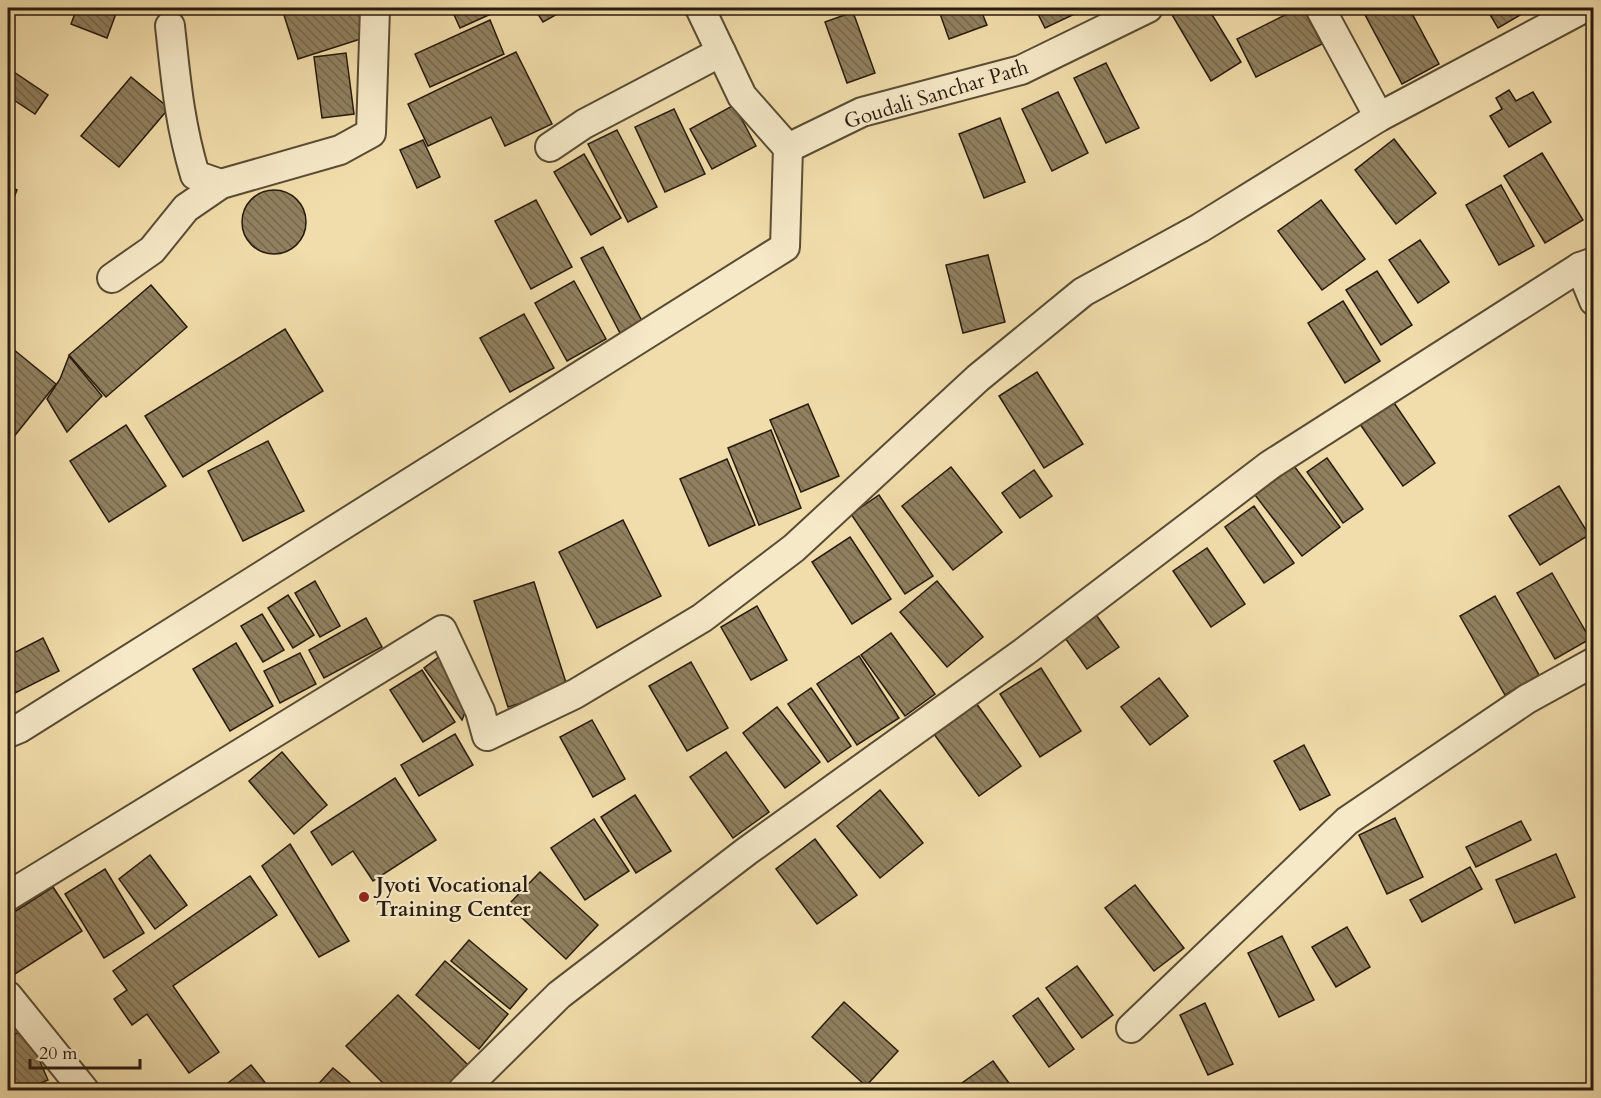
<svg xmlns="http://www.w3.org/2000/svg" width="1601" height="1098" viewBox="0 0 1601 1098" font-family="Cardo,serif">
  <defs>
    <pattern id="building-back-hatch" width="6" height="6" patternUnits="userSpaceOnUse" patternTransform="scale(1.5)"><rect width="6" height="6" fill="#91805f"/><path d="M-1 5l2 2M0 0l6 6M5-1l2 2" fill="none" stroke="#76684d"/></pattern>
  </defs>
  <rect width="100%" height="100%" fill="#f1ddab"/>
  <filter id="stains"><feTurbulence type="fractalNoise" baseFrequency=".00333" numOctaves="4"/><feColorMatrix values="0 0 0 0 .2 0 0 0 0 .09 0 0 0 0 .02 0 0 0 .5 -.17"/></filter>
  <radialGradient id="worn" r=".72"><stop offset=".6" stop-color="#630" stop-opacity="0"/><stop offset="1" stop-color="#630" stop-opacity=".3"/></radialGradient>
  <g fill="url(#building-back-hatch)" stroke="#281b0d" stroke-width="1.5">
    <path d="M77 8H118L107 38 71 24Z"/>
    <path d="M299 8H364L373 35 298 59 283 12Z"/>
    <path d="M451 8H491L493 13 460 28Z"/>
    <path d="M534 8H568L543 22Z"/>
    <path d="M938 8H980L987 25 949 39Z"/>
    <path d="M1035 8H1079L1081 11 1045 28Z"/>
    <path d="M1180 8H1208L1241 62 1211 81 1171 13Z"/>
    <path d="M1299 8H1303L1322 44 1256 77 1237 39Z"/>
    <path d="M1370 8H1409L1439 64 1402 84 1363 11Z"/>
    <path d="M1486 8H1532L1498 28Z"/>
    <path d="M853 12 875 73 847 83 825 22Z"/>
    <path d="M490 20 504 54 430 87 415 54Z"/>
    <path d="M516 52 552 124 505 146 491 117 428 146 408 104Z"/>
    <path d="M346 53 354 114 322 118 314 57Z"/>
    <path d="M1106 63 1139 128 1106 143 1074 78Z"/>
    <path d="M8 68 48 95 35 114 8 96Z"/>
    <path d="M131 77 169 108 119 167 81 136Z"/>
    <path d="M1509 90 1516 101 1533 92 1551 122 1509 147 1490 116 1502 109 1496 98Z"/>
    <path d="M1058 92 1088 153 1052 171 1022 109Z"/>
    <path d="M734 105 756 146 712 169 690 129Z"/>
    <path d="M674 109 705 174 665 192 635 127Z"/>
    <path d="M1000 118 1025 182 984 198 959 134Z"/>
    <path d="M617 130 657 207 628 222 588 144Z"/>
    <path d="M1394 139 1436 193 1396 224 1355 170Z"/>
    <path d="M423 140 440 177 417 188 400 150Z"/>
    <path d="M1542 153 1583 220 1545 243 1504 176Z"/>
    <path d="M584 154 621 218 591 235 554 172Z"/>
    <path d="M1501 185 1534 246 1499 265 1466 205Z"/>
    <path d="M8 186 17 190 8 213Z"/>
    <circle cx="274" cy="222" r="32"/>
    <path d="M536 200 572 267 531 289 495 221Z"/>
    <path d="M1321 200 1365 259 1322 290 1278 231Z"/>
    <path d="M1420 240 1449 282 1418 303 1389 260Z"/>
    <path d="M603 247 643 323 621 335 581 258Z"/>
    <path d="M988 255 1005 322 963 333 946 265Z"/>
    <path d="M1377 271 1412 325 1381 345 1346 290Z"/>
    <path d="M574 281 606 339 567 361 535 303Z"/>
    <path d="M151 285 187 327 106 397 69 355Z"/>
    <path d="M1343 301 1380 361 1345 383 1308 323Z"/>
    <path d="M524 314 554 368 510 392 480 338Z"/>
    <path d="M285 329 323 391 183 477 145 416Z"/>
    <path d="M8 345 56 384 8 444Z"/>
    <path d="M69 356 102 396 67 432 47 399 60 379Z"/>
    <path d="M1037 372 1083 444 1044 468 999 396Z"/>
    <path d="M1390 397 1435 463 1403 486 1357 420Z"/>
    <path d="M808 404 839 476 801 492 770 420Z"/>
    <path d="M126 425 166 486 109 522 70 461Z"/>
    <path d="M771 430 801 508 759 525 728 448Z"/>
    <path d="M268 441 304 511 243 541 208 471Z"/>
    <path d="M1327 458 1363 509 1343 523 1307 472Z"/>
    <path d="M727 459 755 525 709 546 680 479Z"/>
    <path d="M1294 466 1340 527 1302 556 1255 495Z"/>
    <path d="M951 467 1002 532 953 570 902 506Z"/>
    <path d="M1034 470 1052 496 1020 518 1002 493Z"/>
    <path d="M1559 486 1589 535 1540 565 1509 516Z"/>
    <path d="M879 495 933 576 905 594 851 514Z"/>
    <path d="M1254 506 1294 563 1264 583 1225 527Z"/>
    <path d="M623 520 661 596 597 628 559 552Z"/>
    <path d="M850 537 891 599 852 624 812 562Z"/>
    <path d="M1207 548 1245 604 1211 627 1173 571Z"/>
    <path d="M1552 573 1590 639 1555 659 1517 593Z"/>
    <path d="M315 581 340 626 320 637 295 593Z"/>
    <path d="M937 581 983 637 947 667 900 612Z"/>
    <path d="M534 582 568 689 508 707 474 601Z"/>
    <path d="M288 595 314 635 293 648 268 608Z"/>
    <path d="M1495 596 1539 675 1505 695 1460 616Z"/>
    <path d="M757 606 787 660 751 680 721 627Z"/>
    <path d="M1094 612 1119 647 1087 669 1063 635Z"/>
    <path d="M262 614 284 650 263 662 241 626Z"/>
    <path d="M366 618 382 647 324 678 309 650Z"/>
    <path d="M891 633 935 694 905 716 861 655Z"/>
    <path d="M43 638 59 671 13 694 8 684V656Z"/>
    <path d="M236 643 273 706 230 731 193 669Z"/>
    <path d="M447 651 470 701 462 720 424 668Z"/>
    <path d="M300 653 316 684 280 703 264 671Z"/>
    <path d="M859 656 899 718 857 745 817 684Z"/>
    <path d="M691 662 728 728 687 751 649 686Z"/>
    <path d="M1041 668 1081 731 1040 757 1000 694Z"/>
    <path d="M422 670 455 722 423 742 390 690Z"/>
    <path d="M1159 678 1188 716 1150 745 1121 707Z"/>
    <path d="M811 688 851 746 828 762 788 704Z"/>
    <path d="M974 700 1021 766 979 796 931 730Z"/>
    <path d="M777 707 820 762 785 788 743 733Z"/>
    <path d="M592 720 625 779 593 797 560 737Z"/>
    <path d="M455 734 473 765 419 796 401 765Z"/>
    <path d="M1304 745 1330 795 1300 810 1274 761Z"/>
    <path d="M282 752 327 805 294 834 249 781Z"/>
    <path d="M726 752 769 812 733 838 690 777Z"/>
    <path d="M395 778 436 840 373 881 353 851 332 865 311 832Z"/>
    <path d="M880 790 923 843 880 878 837 826Z"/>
    <path d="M635 795 671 851 636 873 601 817Z"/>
    <path d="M1395 818 1423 877 1387 894 1359 835Z"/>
    <path d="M594 819 629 871 585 900 551 848Z"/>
    <path d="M1521 821 1531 840 1476 867 1466 847Z"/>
    <path d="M815 839 857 895 817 924 776 869Z"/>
    <path d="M290 844 349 941 319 957 262 866Z"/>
    <path d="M1556 854 1575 897 1515 923 1496 880Z"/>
    <path d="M150 855 187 905 155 929 119 879Z"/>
    <path d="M1470 867 1482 889 1422 922 1410 900Z"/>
    <path d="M105 869 144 933 104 958 65 894Z"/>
    <path d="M540 872 598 925 566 959 508 905Z"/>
    <path d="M250 876 277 915 173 986 219 1052 189 1073 147 1014 132 1025 114 999 127 990 113 971Z"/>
    <path d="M1135 885 1184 948 1154 971 1105 908Z"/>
    <path d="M53 887 82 931 15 974 8 963V916Z"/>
    <path d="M1347 927 1370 967 1336 987 1312 947Z"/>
    <path d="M1282 936 1314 1000 1279 1017 1248 953Z"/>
    <path d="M469 940 527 989 510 1009 451 961Z"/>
    <path d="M445 961 508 1014 479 1049 416 995Z"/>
    <path d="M1077 966 1113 1015 1082 1038 1046 988Z"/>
    <path d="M398 995 469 1066 445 1090H390L346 1046Z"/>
    <path d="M1038 998 1074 1049 1049 1067 1013 1016Z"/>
    <path d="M844 1002 898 1051 866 1086 812 1037Z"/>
    <path d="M1205 1003 1233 1064 1208 1075 1180 1015Z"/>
    <path d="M26 1029 48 1080 23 1090H8V1037Z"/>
    <path d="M993 1061 1014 1090H952Z"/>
    <path d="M251 1065 271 1090H219Z"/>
    <path d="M333 1068 359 1090H313Z"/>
  </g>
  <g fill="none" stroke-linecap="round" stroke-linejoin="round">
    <defs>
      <g id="street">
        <path d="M1320 8 1379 117"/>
        <path d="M170 26C176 80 179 121 195 175L221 184"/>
        <path d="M550 147 584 124 721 52"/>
        <path d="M788 148 862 112 1021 70 1148 8"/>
        <path d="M1580 267 1594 301"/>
        <path d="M112 278 152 250 186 208 221 184 340 150 371 133 375 8"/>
        <path d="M8 733 20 728 785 247 788 148 742 96 700 8"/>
        <path d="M8 896 442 630 480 711 487 736 575 694 702 618 794 548 978 378 1083 292 1200 228 1379 117 1584 8"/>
        <path d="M8 996 84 1090"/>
        <path d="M1131 1028 1347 821 1527 699 1594 662"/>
        <path d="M463 1090 559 995 747 851 1024 652 1270 465 1580 267 1594 262"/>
      </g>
    </defs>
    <use href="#street" stroke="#5a4c34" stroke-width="32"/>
    <use href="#street" stroke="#f6e9c8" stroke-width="28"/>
  </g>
  <circle fill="#8f2418" stroke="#f6e9c8" stroke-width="2" cx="364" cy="897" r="6"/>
  <g text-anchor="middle" stroke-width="4.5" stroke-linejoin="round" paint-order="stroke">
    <g font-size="21" fill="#281b0d" stroke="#f6e9c8">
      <text transform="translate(936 94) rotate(-17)" y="7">Goudali Sanchar Path</text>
    </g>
    <g font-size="21" font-weight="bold" fill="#281b0d" stroke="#f6e9c8" text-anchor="start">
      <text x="376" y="892">Jyoti Vocational<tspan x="376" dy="24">Training Center</tspan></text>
    </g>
  </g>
  <rect width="1601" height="1098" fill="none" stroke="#f1ddab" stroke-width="30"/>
  <rect x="9" y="9" width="1583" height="1080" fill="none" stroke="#281b0d" stroke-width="3"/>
  <rect x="15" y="15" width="1571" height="1068" fill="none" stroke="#281b0d" stroke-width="1.5"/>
  <path d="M30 1059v9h110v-9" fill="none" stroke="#281b0d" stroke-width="3"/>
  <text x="39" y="1059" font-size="18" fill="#281b0d" stroke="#f6e9c8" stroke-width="4.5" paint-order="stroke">20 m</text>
  <rect width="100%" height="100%" filter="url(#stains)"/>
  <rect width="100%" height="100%" fill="url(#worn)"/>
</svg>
